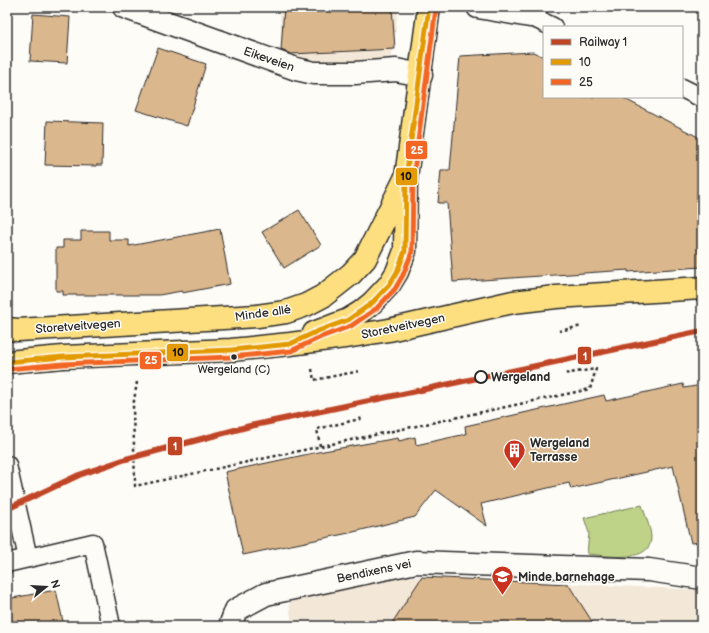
<svg xmlns="http://www.w3.org/2000/svg" width="709" height="633" viewBox="0 0 709 633" font-family="'Balsamiq Sans',sans-serif">
  <rect width="100%" height="100%" fill="#fdfcf7"/>
  <filter id="ink" filterUnits="userSpaceOnUse"><feTurbulence type="fractalNoise" baseFrequency=".025" numOctaves="2"/><feDisplacementMap in="SourceGraphic" scale="8" xChannelSelector="R" yChannelSelector="G"/><feConvolveMatrix kernelMatrix="1 2 1 2 8 2 1 2 1" color-interpolation-filters="sRGB"/></filter>
  <g filter="url(#ink)">
    <g fill="#f3e7d7">
      <path d="M280 7H399L389 70 282 63Z"/>
      <path d="M385 575 702 590V626H292L289 603 337 583Z"/>
    </g>
    <path fill="#bfd388" stroke="#757f5a" d="M642 505C645 515 650 526 651 536 653 565 605 555 587 554L589 533 584 518Z"/>
    <g fill="#dbb78d" stroke="#2b2b2b">
      <path d="M284 7H392L395 49 291 54 281 50Z"/>
      <path d="M33 14 70 17 67 63 30 61Z"/>
      <path d="M158 48 206 64 187 126 136 110Z"/>
      <path d="M533 52 544 57V97H621L702 139V267L628 272V270L453 282 447 203H438L441 170H450L460 56Z"/>
      <path d="M47 121 103 123 102 165H96V166L45 165Z"/>
      <path d="M299 210 321 245 284 268 262 232Z"/>
      <path d="M220 229 230 284 182 293V291L159 295H63V291H56V248H63V240H81V231H109V240H129V246Z"/>
      <path d="M683 384 684 388 702 385V542L691 543 673 466 571 489 569 483 481 504 487 526 436 490 415 517 349 533 243 555 225 472 318 452 398 438 399 441 415 437 416 445 466 434 465 426 604 395 606 401Z"/>
      <path d="M422 577 568 584 595 626H390Z"/>
      <path d="M56 590 64 626H7V599Z"/>
    </g>
    <g fill="none" stroke-linecap="round" stroke-linejoin="round">
      <defs>
        <g id="lane">
          <path d="M530 16 553 27"/>
          <path d="M682 88 702 98"/>
          <path d="M7 465 28 558"/>
          <path d="M7 563 93 543 111 626"/>
        </g>
        <g id="street">
          <path d="M124 7 296 69 314 73H355L396 70 421 75"/>
          <path d="M478 7 530 16 536 7"/>
          <path d="M230 626 236 610 266 594 416 562 649 570 702 578"/>
        </g>
        <g id="primary">
          <path d="M7 329 18 330 257 316 286 312 306 305 323 296 351 274 365 259 406 177"/>
          <path d="M314 333 348 320 361 312 372 303 389 285 397 272 405 251 406 177 429 7"/>
          <path d="M7 362 63 357 231 350 290 344 352 336 389 330 513 302 556 297 702 288"/>
        </g>
      </defs>
      <use href="#lane" stroke="#2b2b2b" stroke-width="21"/>
      <use href="#street" stroke="#2b2b2b" stroke-width="25"/>
      <use href="#primary" stroke="#2b2b2b" stroke-width="25"/>
      <g stroke="#2b2b2b" stroke-width="2.5" stroke-dasharray="3 3" stroke-linecap="butt">
        <path d="M559 331 582 326"/>
        <path d="M312 369 314 380 360 371"/>
        <path d="M137 382 133 407 135 486 590 389 596 369 563 374"/>
        <path d="M320 446 317 429 364 418"/>
      </g>
      <use href="#lane" stroke="#fdfcf7" stroke-width="18"/>
      <use href="#street" stroke="#fdfcf7" stroke-width="22"/>
      <use href="#primary" stroke="#fddf80" stroke-width="22"/>
      <defs>
        <path id="bus-1" d="M7 362 63 357 231 350 290 344 318 331 348 320 372 303 389 285 397 272 405 251 406 177 429 7"/>
        <path id="bus-2" d="M8 369 63 364 231 357 291 351 321 337 351 326 377 308 395 289 403 275 412 252 413 178 436 8"/>
      </defs>
      <use href="#bus-1" stroke="#fdfcf7" stroke-width="8"/>
      <use href="#bus-2" stroke="#fdfcf7" stroke-width="8"/>
      <use href="#bus-1" stroke="#e39a04" stroke-width="5"/>
      <use href="#bus-2" stroke="#f26522" stroke-width="5"/>
      <defs>
        <path id="rail-1" d="M7 509 79 475 126 459 250 426 702 331"/>
      </defs>
      <use href="#rail-1" stroke="#fdfcf7" stroke-width="9"/>
      <use href="#rail-1" stroke="#bf4525" stroke-width="6"/>
    </g>
  </g>
  <defs>
    <symbol id="building-pin" viewBox="-11 -11 22 30"><path d="M0 17L-7.5 6A9.5 9.5 0 1 1 7.5 6Z" fill="#c8321e" stroke="#fdfcf7"/><path d="M-4-6H4V6H1V3H-1V6H-4ZM-2.5-4.3h1.7v1.8h-1.7ZM.8-4.3h1.7v1.8H.8ZM-2.5-1h1.7V.8h-1.7ZM.8-1h1.7V.8H.8Z" fill="#fff"/></symbol>
    <symbol id="school-pin" viewBox="-11 -11 22 30"><path d="M0 17L-7.5 6A9.5 9.5 0 1 1 7.5 6Z" fill="#c8321e" stroke="#fdfcf7"/><path d="M0-5L7-2L0 1L-7-2ZM-4 1L0 2.5L4 1V4Q0 6-4 4Z" fill="#fff"/></symbol>
  </defs>
  <g fill-rule="evenodd">
    <use href="#building-pin" x="502" y="438" width="25" height="34"/>
    <use href="#school-pin" x="490" y="564" width="25" height="34"/>
  </g>
  <circle fill="#2b2b2b" stroke="#fdfcf7" stroke-width="1.5" cx="234" cy="357" r="3.5"/>
  <circle fill="#fdfcf7" stroke="#2b2b2b" stroke-width="2" cx="481" cy="377" r="6"/>
  <g text-anchor="middle" stroke-width="3" stroke-linejoin="round" paint-order="stroke">
    <g font-size="11" fill="#2b2b2b" stroke="#fdfcf7">
      <text x="234" y="373">Wergeland (C)</text>
    </g>
    <g font-size="12" fill="#2b2b2b" stroke="#fdfcf7">
      <text transform="translate(269 59) rotate(19)" y="4">Eikeveien</text>
      <text transform="translate(263 313) rotate(-8)" y="4">Minde allé</text>
      <text transform="translate(78 326) rotate(-4)" y="4">Storetveitvegen</text>
      <text transform="translate(403 326) rotate(-12)" y="4">Storetveitvegen</text>
      <text transform="translate(374 571) rotate(-12)" y="4">Bendixens vei</text>
    </g>
    <g font-size="12" font-weight="bold" fill="#2b2b2b" stroke="#fdfcf7" text-anchor="start">
      <text x="491" y="381">Wergeland</text>
    </g>
    <g font-size="12" font-weight="bold" fill="#2b2b2b" stroke="#fdfcf7" text-anchor="start">
      <text x="530" y="447">Wergeland<tspan x="530" dy="14">Terrasse</tspan></text>
      <text x="518" y="581">Minde barnehage</text>
    </g>
  </g>
  <g stroke="#fdfcf7" stroke-width="1.5">
    <rect x="405" y="140" width="23" height="20" rx="4" fill="#f26522"/>
    <rect x="395" y="167" width="23" height="19" rx="4" fill="#e39a04"/>
    <rect x="166" y="343" width="23" height="19" rx="4" fill="#e39a04"/>
    <rect x="577" y="346" width="15" height="19" rx="4" fill="#bf4525"/>
    <rect x="139" y="351" width="23" height="19" rx="4" fill="#f26522"/>
    <rect x="167" y="436" width="16" height="20" rx="4" fill="#bf4525"/>
  </g>
  <g font-size="11" text-anchor="middle" font-weight="bold" fill="#fff">
    <text x="417" y="154">25</text>
    <text x="585" y="360">1</text>
    <text x="151" y="364">25</text>
    <text x="175" y="450">1</text>
  </g>
  <g font-size="11" text-anchor="middle" font-weight="bold" fill="#111">
    <text x="406" y="180">10</text>
    <text x="178" y="356">10</text>
  </g>
  <rect width="709" height="633" fill="none" stroke="#fdfcf7" stroke-width="24"/>
  <rect x="12" y="12" width="685" height="609" fill="none" stroke="#2b2b2b" stroke-width="1.5" filter="url(#ink)"/>
  <rect x="543" y="26" width="140" height="72" fill="#fdfcf7" stroke="#a9a8a5"/>
  <rect x="551" y="39" width="20" height="6" fill="#bf4525" stroke="#a9a8a5"/>
  <text x="579" y="46" font-size="12" fill="#2b2b2b">Railway 1</text>
  <rect x="551" y="59" width="20" height="6" fill="#e39a04" stroke="#a9a8a5"/>
  <text x="579" y="66" font-size="12" fill="#2b2b2b">10</text>
  <rect x="551" y="79" width="20" height="6" fill="#f26522" stroke="#a9a8a5"/>
  <text x="579" y="86" font-size="12" fill="#2b2b2b">25</text>
  <g transform="translate(46 587) rotate(72)" stroke="#fdfcf7" stroke-width="3" paint-order="stroke">
  <path d="M0-3L7 15L0 10L-7 15Z" fill="#2b2b2b"/>
  <text y="-6" font-size="11" font-weight="bold" text-anchor="middle" fill="#2b2b2b">N</text>
  </g>
</svg>
